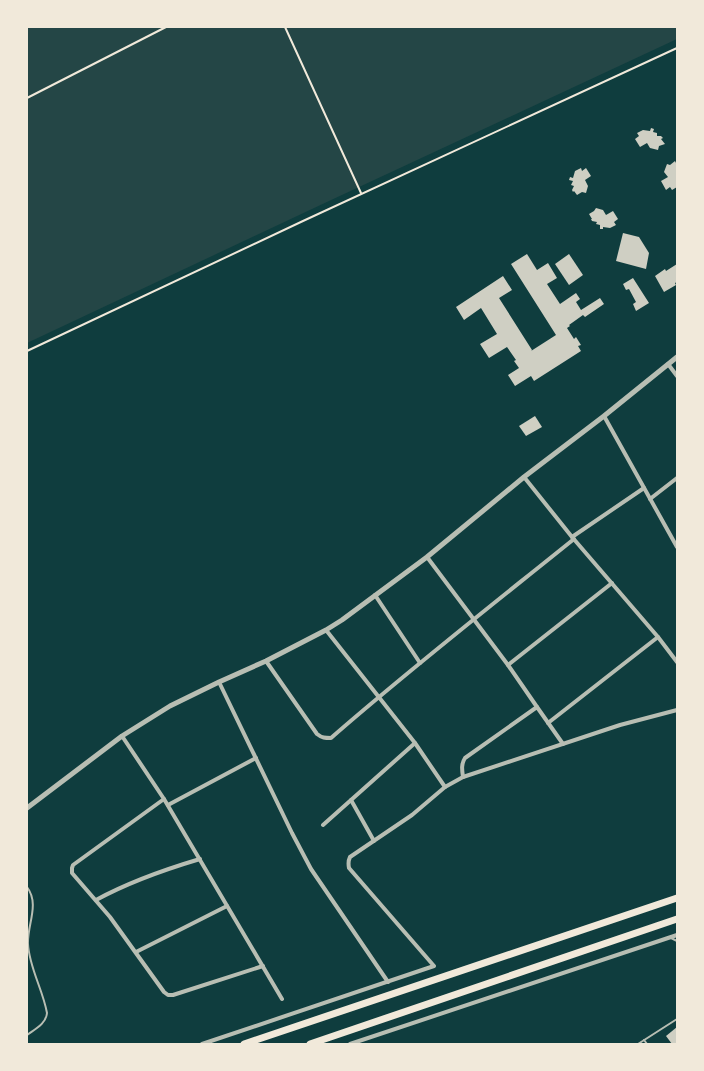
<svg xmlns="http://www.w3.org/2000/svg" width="704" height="1071" viewBox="0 0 704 1071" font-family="Roboto,sans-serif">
  <rect width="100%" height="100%" fill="#0f3d3e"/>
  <path fill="#244646" d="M27 27H677V39L329 201 27 343Z"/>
  <g fill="#cfcfc3">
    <path d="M651 128 654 129 653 132 657 133V136H661L663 138 661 139 665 144 659 146 658 150 650 148 647 143 640 147 635 139 639 136 637 133 643 130 650 131Z"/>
    <path d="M675 161 677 165V187L672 190 670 187 666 190 661 181 668 177 664 172 667 164 670 165Z"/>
    <path d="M581 168 582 171 586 168 591 176 585 180 588 186 586 193 582 192 577 195 574 191 573 192 572 190 574 186 571 185 573 181 569 180 570 177 573 178 575 171Z"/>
    <path d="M596 208 603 210 606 215 613 211 618 219 614 222 616 225 610 228 603 227V229H600V225L596 224 597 222 592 221 591 219H592L589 214 594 211Z"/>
    <path d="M623 233 639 237 649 253 646 269 616 261Z"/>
    <path d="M527 254 537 270 548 263 557 278 547 284 560 304 576 293 580 299 576 302 581 310 600 298 604 304 585 317 583 315 569 325 570 326 567 328 574 339 576 337 581 345 578 346 581 351 534 381 531 376 515 386 508 375 519 368 514 361 516 360 507 347 489 358 480 344 497 334 481 308 464 320 456 307 503 276 512 290 499 298 532 350 531 351 556 335 511 264Z"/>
    <path d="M569 254 583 275 569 285 555 264Z"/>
    <path d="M677 264V282L675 283 676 285 664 292 655 276 665 269 666 271Z"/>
    <path d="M633 278 649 303 636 311 633 304 636 302 629 289 626 290 623 284Z"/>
    <path d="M535 416 542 427 526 436 519 426Z"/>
    <path d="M677 1027V1044H672L666 1036Z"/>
  </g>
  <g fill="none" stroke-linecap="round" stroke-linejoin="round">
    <g stroke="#f1e9da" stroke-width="2">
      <path d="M285 27 361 193"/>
      <path d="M27 98 166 27"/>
      <path d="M27 351 303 221 677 48"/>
    </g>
    <g stroke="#b8beb3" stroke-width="2">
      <path d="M27 887C40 904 27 925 28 944 29 967 43 990 47 1013 46 1024 35 1029 27 1035"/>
      <path d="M671 938 677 941"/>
      <path d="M644 1040 647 1044"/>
      <path d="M638 1044 677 1019"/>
    </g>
    <g stroke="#b8beb3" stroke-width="4">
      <path d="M668 364 677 376"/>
      <path d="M604 416 677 547"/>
      <path d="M524 477 572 537 658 637 677 662"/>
      <path d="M650 499 677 478"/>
      <path d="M572 537 644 488"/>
      <path d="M427 557 508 665 537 707"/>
      <path d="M375 595 420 663"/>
      <path d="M326 630 415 743 445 787"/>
      <path d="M266 661 317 734C322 738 325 738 331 738 410 669 492 605 574 539"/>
      <path d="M508 665 612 583"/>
      <path d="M219 682 292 833 311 869 388 982"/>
      <path d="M548 723 658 637"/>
      <path d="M122 736 164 799 282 999"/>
      <path d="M463 777C462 770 461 764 465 758L537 707 563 744"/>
      <path d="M164 799 73 865 72 868V873L110 917 164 992 168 995H173L263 966"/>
      <path d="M351 800 374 841"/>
      <path d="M168 805 256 758"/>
      <path d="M323 825 415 743"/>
      <path d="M96 900C129 882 163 870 200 859"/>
      <path d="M136 952 227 906"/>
      <path d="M202 1044 434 966 349 868C348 863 348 861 350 857L412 815 445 787 463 777 620 725 677 710"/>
      <path d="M350 1044 677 935"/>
    </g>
    <path stroke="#b8beb3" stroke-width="5" d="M27 808 122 736 170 706 219 682 266 661 326 630 342 620 427 557 524 477 604 416 677 357"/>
    <g stroke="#f1e9da" stroke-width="7">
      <path d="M244 1044 677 898"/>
      <path d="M310 1044 677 919"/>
    </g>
  </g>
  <rect width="704" height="1071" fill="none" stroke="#f1e9da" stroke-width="56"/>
</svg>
